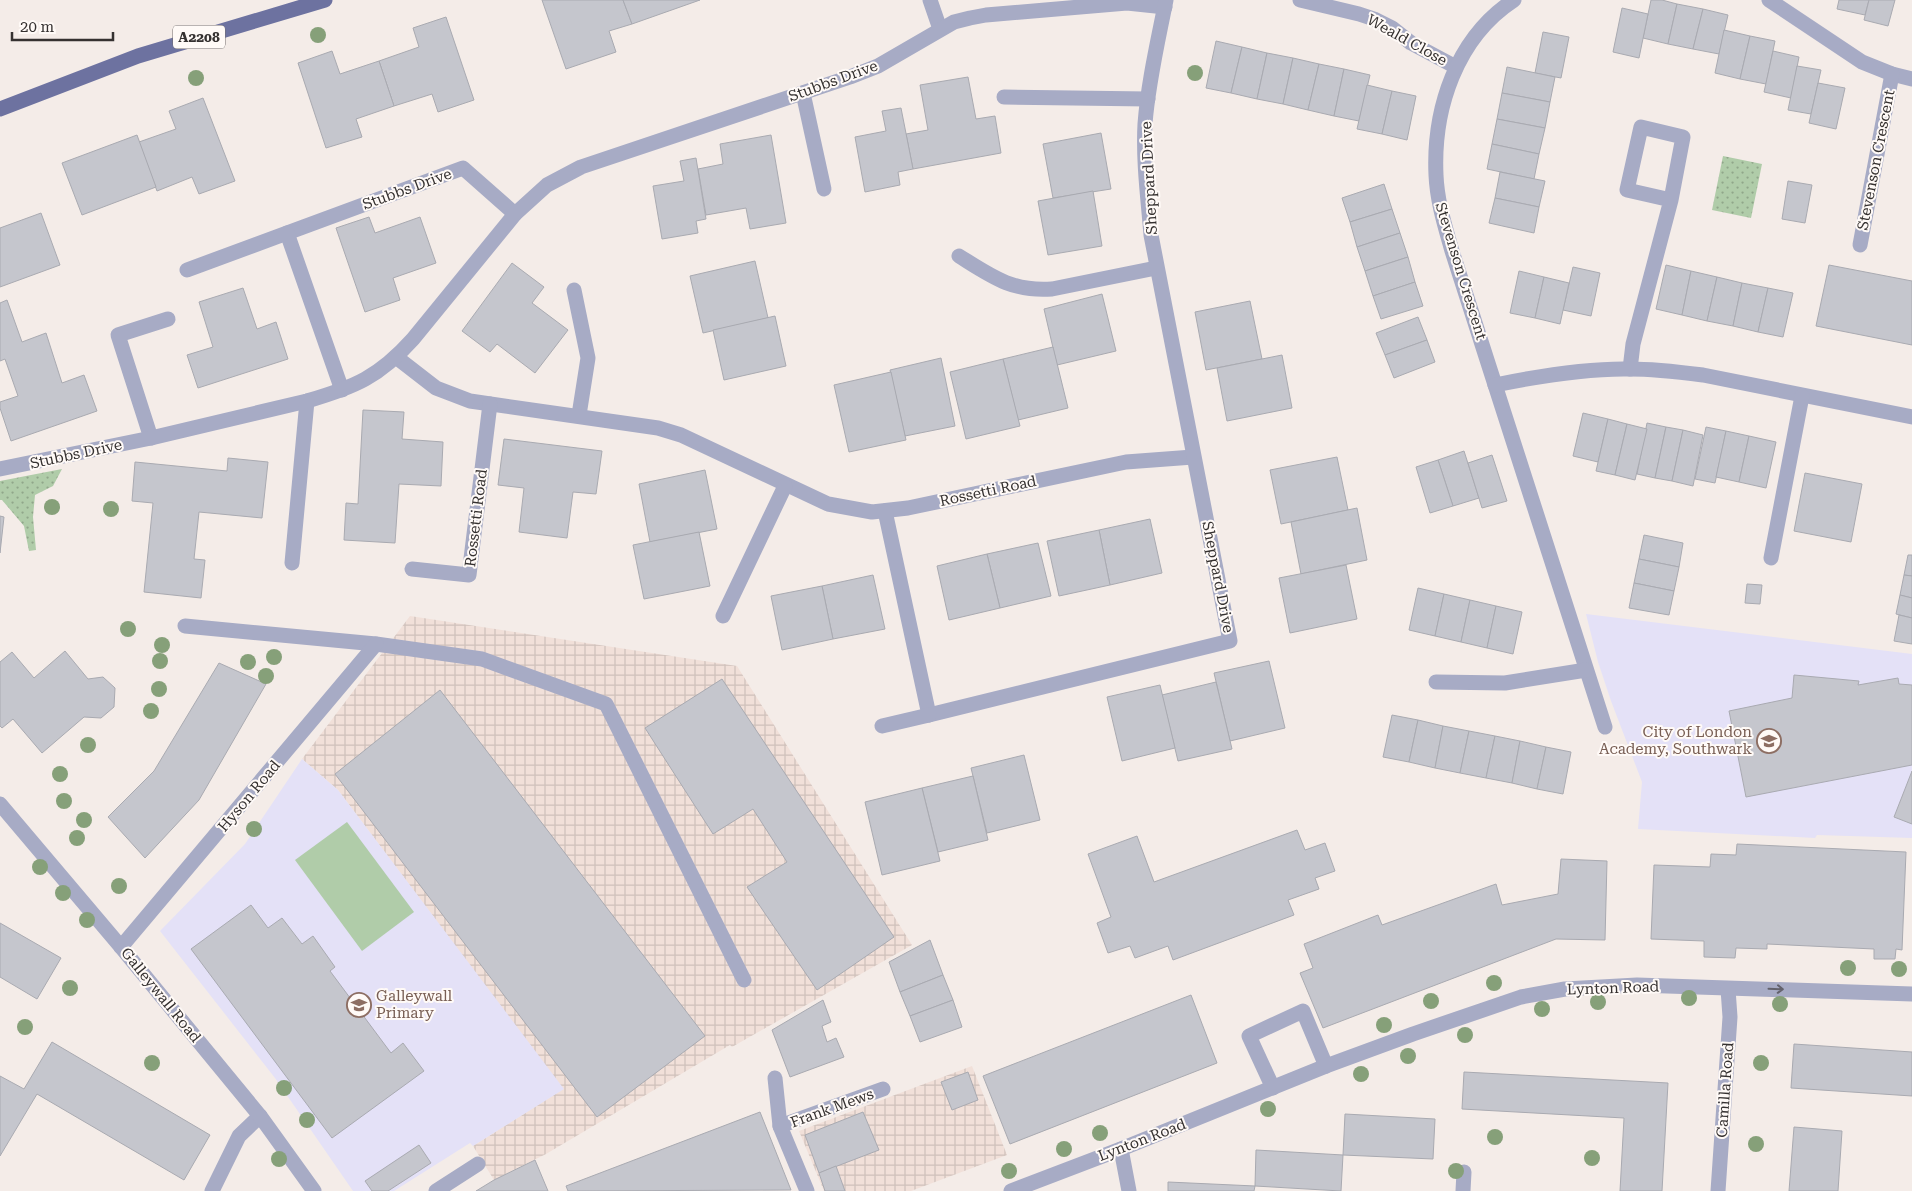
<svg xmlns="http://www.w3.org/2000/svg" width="1912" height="1191" viewBox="0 0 1912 1191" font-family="'Roboto Serif',serif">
  <defs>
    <pattern id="industrial-grid" width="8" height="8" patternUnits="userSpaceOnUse" patternTransform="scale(1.25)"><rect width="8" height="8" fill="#f1e0d9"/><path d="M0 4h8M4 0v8" fill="none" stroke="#cfc1bb"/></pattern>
    <pattern id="grass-dots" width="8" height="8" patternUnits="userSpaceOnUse" patternTransform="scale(1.25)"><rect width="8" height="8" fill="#b0cca9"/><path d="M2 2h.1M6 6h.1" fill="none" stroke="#90a68a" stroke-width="1.8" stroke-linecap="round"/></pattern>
  </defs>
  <rect width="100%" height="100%" fill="#f4ece8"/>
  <g fill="url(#industrial-grid)">
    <path d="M410 616 737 666 912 945 732 1047 730 1045 546 1154 494 1180 473 1146 563 1089 338 790 302 759Z"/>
    <path d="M972 1066 1007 1155 911 1191H824L799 1131Z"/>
  </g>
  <g fill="#e4e1f7">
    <path d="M1586 614 1912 654V838L1817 835 1815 838 1638 829 1642 782 1611 701 1598 662Z"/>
    <path d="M302 759 338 790 564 1089 473 1146 470 1143 394 1191H353L275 1078 160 931 245 844Z"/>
  </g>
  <g fill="url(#grass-dots)">
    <path d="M1723 156 1762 164 1751 218 1712 210Z"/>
    <path d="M62 469 53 486 35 495 33 517 36 550 29 551 24 526 2 500H0V481Z"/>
  </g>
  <path fill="#b0cca9" d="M347 822 414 912 362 951 295 860Z"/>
  <g fill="#c5c6cd" stroke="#a9aab1">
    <path d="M542 0H623L632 24 609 31 616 52 566 69Z"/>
    <path d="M623 0H700L632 24Z"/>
    <path d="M1651 0H1662L1677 4 1668 44 1643 38Z"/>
    <path d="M1839 0H1869L1865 15 1837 9Z"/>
    <path d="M1869 0H1895L1888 26 1864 20Z"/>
    <path d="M1677 4 1703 9 1693 49 1668 44Z"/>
    <path d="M1622 8 1648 14 1639 58 1613 52Z"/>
    <path d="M1703 9 1728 15 1719 54 1693 49Z"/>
    <path d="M446 17 474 100 438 112 432 94 394 106 379 61 419 47 413 28Z"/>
    <path d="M1724 30 1750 36 1740 79 1715 73Z"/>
    <path d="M1543 32 1569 37 1561 78 1535 73Z"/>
    <path d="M1750 36 1775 41 1766 84 1740 79Z"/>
    <path d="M1216 41 1242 47 1231 93 1206 88Z"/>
    <path d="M1242 47 1267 53 1257 99 1231 93Z"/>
    <path d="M332 51 340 74 379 61 394 106 356 119 362 137 326 148 298 63Z"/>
    <path d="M1773 51 1799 57 1791 98 1764 92Z"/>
    <path d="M1267 53 1293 58 1283 104 1257 99Z"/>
    <path d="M1293 58 1319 64 1308 110 1283 104Z"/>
    <path d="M1319 64 1344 69 1334 116 1308 110Z"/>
    <path d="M1797 66 1821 70 1811 114 1788 110Z"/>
    <path d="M1507 67 1555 77 1550 102 1502 93Z"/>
    <path d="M1344 69 1370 75 1359 121 1334 116Z"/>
    <path d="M968 77 976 119 995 116 1001 153 913 169 906 134 928 130 920 85Z"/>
    <path d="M1818 83 1845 88 1836 129 1809 123Z"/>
    <path d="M1367 85 1392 91 1382 134 1357 129Z"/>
    <path d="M1392 91 1416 96 1407 140 1382 134Z"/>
    <path d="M1502 93 1550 102 1545 128 1497 119Z"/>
    <path d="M203 98 235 181 199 194 192 177 157 191 139 142 176 129 169 111Z"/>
    <path d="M901 108 913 169 898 172 900 185 865 192 855 137 886 131 882 111Z"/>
    <path d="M1497 119 1545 128 1539 154 1492 144Z"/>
    <path d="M1101 133 1111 189 1053 198 1043 144Z"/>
    <path d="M137 135 156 187 82 215 62 163Z"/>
    <path d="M771 135 786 223 750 229 746 208 706 215 698 169 723 164 720 144Z"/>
    <path d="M1492 144 1539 154 1534 179 1487 169Z"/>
    <path d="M696 158 706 219 696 221 698 233 662 239 653 186 684 181 680 161Z"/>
    <path d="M1500 172 1545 181 1539 207 1495 198Z"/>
    <path d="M1788 181 1812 185 1805 223 1782 219Z"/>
    <path d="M1384 184 1392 209 1350 222 1342 198Z"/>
    <path d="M1093 191 1102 246 1048 255 1038 201Z"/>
    <path d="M1495 198 1539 207 1534 233 1489 223Z"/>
    <path d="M1392 209 1400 233 1357 247 1350 222Z"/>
    <path d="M41 213 60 265 0 287V228Z"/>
    <path d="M369 217 375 233 420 217 436 263 393 278 400 300 365 312 336 228Z"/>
    <path d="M1400 233 1408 257 1365 271 1357 247Z"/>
    <path d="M1408 257 1415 282 1373 296 1365 271Z"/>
    <path d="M755 261 768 318 703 333 690 276Z"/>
    <path d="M512 263 544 287 532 303 568 330 535 373 497 344 490 352 462 331Z"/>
    <path d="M1666 265 1691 271 1682 315 1656 309Z"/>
    <path d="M1829 265 1912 281V345L1816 326Z"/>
    <path d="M1573 267 1600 273 1591 316 1563 310Z"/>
    <path d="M1519 271 1544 277 1535 318 1510 313Z"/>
    <path d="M1691 271 1717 277 1707 321 1682 315Z"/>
    <path d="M1544 277 1569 283 1560 324 1535 318Z"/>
    <path d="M1717 277 1742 283 1733 326 1707 321Z"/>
    <path d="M1415 282 1423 306 1381 319 1373 296Z"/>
    <path d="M1742 283 1768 288 1758 332 1733 326Z"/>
    <path d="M243 288 257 329 276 322 288 359 198 388 187 355 213 347 199 302Z"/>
    <path d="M1768 288 1793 293 1783 337 1758 332Z"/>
    <path d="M1102 294 1116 351 1057 365 1044 309Z"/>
    <path d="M7 300 22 342 46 333 62 383 84 375 97 411 11 441 0 408V402L18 396 5 359 0 361V303Z"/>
    <path d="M1250 301 1262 359 1206 370 1195 312Z"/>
    <path d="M775 316 786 366 724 380 713 330Z"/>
    <path d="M1418 317 1427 340 1385 355 1376 333Z"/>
    <path d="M1427 340 1435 362 1394 378 1385 355Z"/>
    <path d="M1053 347 1068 408 1018 420 1003 359Z"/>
    <path d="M1282 355 1292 408 1227 421 1217 368Z"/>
    <path d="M941 358 955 426 905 436 890 370Z"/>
    <path d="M1003 359 1020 426 966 439 950 372Z"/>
    <path d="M891 372 906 440 849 452 834 385Z"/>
    <path d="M363 410 404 412 402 439 443 442 441 486 399 484 395 543 344 540 346 503 358 504Z"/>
    <path d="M1583 413 1608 419 1598 462 1573 456Z"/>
    <path d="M1608 419 1627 424 1615 475 1596 471Z"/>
    <path d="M1647 423 1666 427 1655 478 1637 474Z"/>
    <path d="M1627 424 1647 429 1635 480 1615 475Z"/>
    <path d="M1666 427 1683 430 1672 481 1655 478Z"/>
    <path d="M1706 427 1726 431 1715 483 1695 479Z"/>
    <path d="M1683 430 1703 435 1693 486 1672 481Z"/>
    <path d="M1726 431 1749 436 1739 482 1716 477Z"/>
    <path d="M1749 436 1776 442 1766 488 1739 482Z"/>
    <path d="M504 439 602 451 596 494 573 492 567 538 519 532 524 488 498 485Z"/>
    <path d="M1464 451 1479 498 1453 506 1438 460Z"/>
    <path d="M1492 455 1507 501 1482 508 1468 463Z"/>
    <path d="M1337 457 1348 510 1281 524 1270 470Z"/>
    <path d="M228 458 268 462 262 518 199 512 194 559 205 560 201 598 144 592 153 503 132 501 135 462 227 471Z"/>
    <path d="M1438 460 1453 506 1430 513 1416 467Z"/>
    <path d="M705 470 717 529 650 542 639 484Z"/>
    <path d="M1805 473 1862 484 1851 542 1794 531Z"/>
    <path d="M1357 508 1367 560 1301 574 1291 522Z"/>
    <path d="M0 516 4 517 0 553Z"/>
    <path d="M1150 519 1162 573 1110 585 1099 530Z"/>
    <path d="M1099 530 1110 585 1059 596 1047 541Z"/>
    <path d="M699 532 710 586 644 599 633 545Z"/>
    <path d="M1644 535 1683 543 1679 567 1639 559Z"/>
    <path d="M1038 543 1051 596 1000 608 987 554Z"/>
    <path d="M987 554 1000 608 949 620 937 566Z"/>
    <path d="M1908 555H1912V576L1904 575Z"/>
    <path d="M1639 559 1679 567 1674 591 1634 583Z"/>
    <path d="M1346 565 1357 619 1290 633 1279 578Z"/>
    <path d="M873 575 885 629 833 639 822 586Z"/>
    <path d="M1904 575 1912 576V598L1900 595Z"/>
    <path d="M1634 583 1674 591 1669 615 1629 608Z"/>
    <path d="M1747 584 1762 585 1760 604 1745 603Z"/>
    <path d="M822 586 833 639 782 650 771 596Z"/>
    <path d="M1418 588 1444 594 1435 636 1409 630Z"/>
    <path d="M1444 594 1470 600 1461 642 1435 636Z"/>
    <path d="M1900 595 1912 598V618L1896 614Z"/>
    <path d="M1470 600 1496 606 1487 648 1461 642Z"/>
    <path d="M1496 606 1522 612 1513 654 1487 648Z"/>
    <path d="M1899 615 1912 618V644L1894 641Z"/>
    <path d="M65 651 88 679 103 677 115 688 114 707 101 718 84 717 42 753 13 719 2 728 0 726V662L12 652 34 678Z"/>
    <path d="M1269 661 1285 728 1230 741 1214 673Z"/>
    <path d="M219 663 266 684 199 800 145 858 108 817 154 771Z"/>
    <path d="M1794 675 1859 681 1858 685 1898 678 1899 684 1912 685V765L1746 797 1729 711 1792 698Z"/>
    <path d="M722 679 894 937 817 990 747 887 787 862 753 809 713 834 645 728Z"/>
    <path d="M1216 682 1232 749 1178 761 1162 695Z"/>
    <path d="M1160 685 1175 748 1122 761 1107 697Z"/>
    <path d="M440 690 705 1036 597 1117 335 774Z"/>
    <path d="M1392 715 1418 720 1409 762 1383 757Z"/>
    <path d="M1418 720 1443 726 1435 768 1409 762Z"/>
    <path d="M1443 726 1469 731 1460 773 1435 768Z"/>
    <path d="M1469 731 1495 736 1486 778 1460 773Z"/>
    <path d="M1495 736 1520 741 1512 783 1486 778Z"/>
    <path d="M1520 741 1546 747 1537 789 1512 783Z"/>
    <path d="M1546 747 1571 752 1563 794 1537 789Z"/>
    <path d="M1024 755 1040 820 987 833 971 768Z"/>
    <path d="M1912 771V824L1894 817Z"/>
    <path d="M973 776 988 840 938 852 922 788Z"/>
    <path d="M922 788 940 861 882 875 865 802Z"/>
    <path d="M1297 830 1305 850 1325 843 1335 871 1315 878 1319 889 1288 900 1294 915 1173 960 1168 946 1135 958 1130 946 1108 953 1097 923 1111 917 1088 854 1137 836 1154 882Z"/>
    <path d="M1737 844 1906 852 1902 950 1896 949 1895 959H1874V949L1767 944V949L1736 948 1735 958 1704 957V941L1651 939 1654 865 1710 867 1711 854 1736 855Z"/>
    <path d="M1561 859 1607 861 1605 940 1556 939 1323 1028 1300 973 1313 968 1304 944 1378 915 1382 925 1496 884 1502 905 1558 894Z"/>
    <path d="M251 905 268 928 282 918 302 944 313 936 335 967 330 971 391 1053 403 1043 424 1071 332 1138 191 949Z"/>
    <path d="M0 923 61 958 37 999 0 977Z"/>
    <path d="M930 940 943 975 900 992 889 962Z"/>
    <path d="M943 975 953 1000 910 1016 900 992Z"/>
    <path d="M1191 995 1217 1063 1010 1144 983 1076Z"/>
    <path d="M823 1000 831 1022 822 1026 827 1042 836 1038 844 1057 790 1077 772 1030Z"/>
    <path d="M953 1000 962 1027 920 1042 910 1016Z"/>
    <path d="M52 1042 210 1135 184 1180 37 1094 0 1156V1076L24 1089Z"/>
    <path d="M1794 1044 1912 1052V1096L1791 1088Z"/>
    <path d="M968 1072 978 1100 952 1110 941 1082Z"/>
    <path d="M1464 1072 1668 1083 1662 1191H1620L1624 1118 1462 1109Z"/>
    <path d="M760 1112 791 1190 568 1191 566 1186Z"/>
    <path d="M863 1112 879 1150 819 1173 805 1135Z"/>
    <path d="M1345 1114 1435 1119 1433 1159 1343 1155Z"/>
    <path d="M1794 1127 1842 1131 1838 1191H1789Z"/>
    <path d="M419 1145 431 1163 388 1191H372L365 1181Z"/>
    <path d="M1256 1150 1343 1155 1341 1191 1255 1186Z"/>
    <path d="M535 1160 548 1191H476L494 1180Z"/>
    <path d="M836 1166 845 1191H825L819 1173Z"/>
    <path d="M1168 1182 1255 1186 1254 1191H1168Z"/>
  </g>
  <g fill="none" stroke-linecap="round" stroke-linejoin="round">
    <g stroke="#a7abc5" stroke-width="15">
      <path d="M930 0 940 29"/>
      <path d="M803 93 824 189"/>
      <path d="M1004 97 1148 99"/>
      <path d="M185 626 376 644 482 659 606 704 744 980"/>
      <path d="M212 1191 239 1136 260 1116"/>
      <path d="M436 1191 478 1164"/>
    </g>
    <g stroke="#a7abc5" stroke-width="15">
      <path d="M1300 0 1359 14 1374 19 1392 28 1411 43 1456 67"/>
      <path d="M1514 0C1456 38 1433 109 1436 175 1437 201 1445 226 1452 251L1605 727"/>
      <path d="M1769 0 1862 62 1892 74 1912 79"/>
      <path d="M287 233 463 168 515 214"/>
      <path d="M1860 245 1892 74"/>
      <path d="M959 256C991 276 1012 292 1052 289L1156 268"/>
      <path d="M187 270 287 233 342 390"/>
      <path d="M574 290 588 358 579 415"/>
      <path d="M396 357 436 388 470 401 658 428 681 435 828 504 872 512 908 508 1126 462 1193 457"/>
      <path d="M1630 369 1633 344 1671 200 1683 137 1641 127 1627 190 1671 200"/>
      <path d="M1495 385C1539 376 1586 368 1630 369 1654 369 1679 372 1703 375L1912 417"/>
      <path d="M151 438 118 335 168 319"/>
      <path d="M0 469 151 438 307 401C355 387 379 377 413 339L515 214 547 185 581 167 850 77 878 66 954 22 970 18 986 15 1127 3 1165 7"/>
      <path d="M885 511 929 715 1230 641 1151 235C1148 198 1143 161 1145 124 1148 83 1158 41 1166 0"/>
      <path d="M1771 558 1802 396"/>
      <path d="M292 563 307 401"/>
      <path d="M412 569 469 575 490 404"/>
      <path d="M723 616 785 486"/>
      <path d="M1436 682 1505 683 1586 670"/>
      <path d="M882 726 929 715"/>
      <path d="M0 804 121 947 260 1116 314 1191"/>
      <path d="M121 947 376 644"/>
      <path d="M775 1078 780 1126"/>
      <path d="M1273 1088 1249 1036 1303 1011 1326 1066"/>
      <path d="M1121 1149 1129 1191"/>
      <path d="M807 1191 780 1126 883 1089"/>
      <path d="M1011 1191 1121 1149 1326 1066 1413 1034 1521 997 1565 989 1637 985 1912 994"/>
      <path d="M1463 1191 1464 1172"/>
      <path d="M1718 1191 1730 1017 1728 989"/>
    </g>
    <path stroke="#6d72a0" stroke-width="15" d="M0 109 138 56 325 0"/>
  </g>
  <g fill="#86a079">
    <circle cx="318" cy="35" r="8"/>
    <circle cx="1195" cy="73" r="8"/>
    <circle cx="196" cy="78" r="8"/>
    <circle cx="52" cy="507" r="8"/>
    <circle cx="111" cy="509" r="8"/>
    <circle cx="128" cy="629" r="8"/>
    <circle cx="162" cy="645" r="8"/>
    <circle cx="274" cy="657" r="8"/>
    <circle cx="160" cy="661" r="8"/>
    <circle cx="248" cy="662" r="8"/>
    <circle cx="266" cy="676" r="8"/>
    <circle cx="159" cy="689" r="8"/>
    <circle cx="151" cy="711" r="8"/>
    <circle cx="88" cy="745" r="8"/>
    <circle cx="60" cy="774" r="8"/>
    <circle cx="64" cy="801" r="8"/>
    <circle cx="84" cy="820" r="8"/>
    <circle cx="254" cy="829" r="8"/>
    <circle cx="77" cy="838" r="8"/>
    <circle cx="40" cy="867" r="8"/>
    <circle cx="119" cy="886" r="8"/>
    <circle cx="63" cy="893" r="8"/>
    <circle cx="87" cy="920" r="8"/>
    <circle cx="1848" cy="968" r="8"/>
    <circle cx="1899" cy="969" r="8"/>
    <circle cx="1494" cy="983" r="8"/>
    <circle cx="70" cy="988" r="8"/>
    <circle cx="1689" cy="998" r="8"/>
    <circle cx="1431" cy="1001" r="8"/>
    <circle cx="1598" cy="1002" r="8"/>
    <circle cx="1780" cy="1004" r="8"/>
    <circle cx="1542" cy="1009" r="8"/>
    <circle cx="1384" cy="1025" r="8"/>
    <circle cx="25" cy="1027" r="8"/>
    <circle cx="1465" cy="1035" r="8"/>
    <circle cx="1408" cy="1056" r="8"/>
    <circle cx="152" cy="1063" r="8"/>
    <circle cx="1761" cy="1063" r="8"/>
    <circle cx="1361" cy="1074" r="8"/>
    <circle cx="284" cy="1088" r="8"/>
    <circle cx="1268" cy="1109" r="8"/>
    <circle cx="307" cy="1120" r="8"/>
    <circle cx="1100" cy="1133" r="8"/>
    <circle cx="1495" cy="1137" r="8"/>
    <circle cx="1756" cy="1144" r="8"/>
    <circle cx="1064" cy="1149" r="8"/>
    <circle cx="1592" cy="1158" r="8"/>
    <circle cx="279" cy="1159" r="8"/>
    <circle cx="1009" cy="1171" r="8"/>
    <circle cx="1456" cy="1171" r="8"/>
  </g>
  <defs><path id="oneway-shaft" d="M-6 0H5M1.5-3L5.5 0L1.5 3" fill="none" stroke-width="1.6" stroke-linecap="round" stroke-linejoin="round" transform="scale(1.25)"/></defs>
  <use stroke="#63626c" href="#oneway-shaft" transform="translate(1776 989) rotate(2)"/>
  <defs>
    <symbol id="school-ring" viewBox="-11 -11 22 22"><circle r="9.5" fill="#fffaf7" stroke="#8d6e63" stroke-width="1.5"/><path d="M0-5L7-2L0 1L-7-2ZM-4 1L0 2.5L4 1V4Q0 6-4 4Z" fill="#8d6e63"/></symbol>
  </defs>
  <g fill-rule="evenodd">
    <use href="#school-ring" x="1755" y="727" width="28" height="28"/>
    <use href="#school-ring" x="345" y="991" width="28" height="28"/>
  </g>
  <g text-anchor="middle" stroke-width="4" stroke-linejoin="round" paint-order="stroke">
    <rect fill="#fffaf7" stroke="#726d6c" stroke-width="1" x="173" y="25.5" width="52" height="23" rx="4"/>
    <g font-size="14" font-weight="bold" fill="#353130">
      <text x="199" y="42">A2208</text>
    </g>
    <g font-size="15" fill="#353130" stroke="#fffaf7">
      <text transform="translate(1407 40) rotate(29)" y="5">Weald Close</text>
      <text transform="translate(833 81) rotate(-20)" y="5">Stubbs Drive</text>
      <text transform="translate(1876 160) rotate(-79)" y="5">Stevenson Crescent</text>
      <text transform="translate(1149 178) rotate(-93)" y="5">Sheppard Drive</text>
      <text transform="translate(407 189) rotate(-20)" y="5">Stubbs Drive</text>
      <text transform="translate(1461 271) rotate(73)" y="5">Stevenson Crescent</text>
      <text transform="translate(76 454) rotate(-12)" y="5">Stubbs Drive</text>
      <text transform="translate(988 491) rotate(-12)" y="5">Rossetti Road</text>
      <text transform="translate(476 518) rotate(-83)" y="5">Rossetti Road</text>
      <text transform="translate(1218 577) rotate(79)" y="5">Sheppard Drive</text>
      <text transform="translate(249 796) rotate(-50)" y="5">Hyson Road</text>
      <text transform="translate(1613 988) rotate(-2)" y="5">Lynton Road</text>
      <text transform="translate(161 995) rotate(51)" y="5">Galleywall Road</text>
      <text transform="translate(1725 1090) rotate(-86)" y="5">Camilla Road</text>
      <text transform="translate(832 1108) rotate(-20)" y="5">Frank Mews</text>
      <text transform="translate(1142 1140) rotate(-21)" y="5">Lynton Road</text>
    </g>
    <g font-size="15" fill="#785e54" stroke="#fffaf7" text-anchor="end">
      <text x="1752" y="737">City of London<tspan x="1752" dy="17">Academy, Southwark</tspan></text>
      <text x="376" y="1001" text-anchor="start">Galleywall<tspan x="376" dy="17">Primary</tspan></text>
    </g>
  </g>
  <path d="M12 32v8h101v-8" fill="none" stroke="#353130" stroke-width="2.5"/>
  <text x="20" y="32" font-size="15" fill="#353130" stroke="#fffaf7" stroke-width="4" paint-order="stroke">20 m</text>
</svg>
